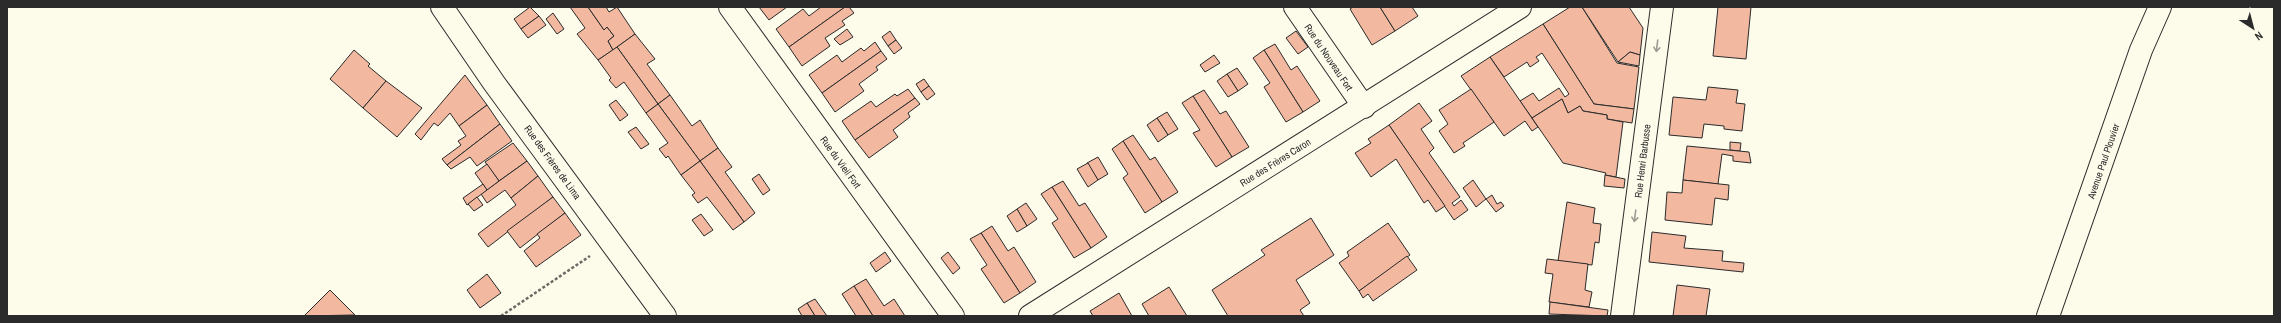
<svg xmlns="http://www.w3.org/2000/svg" width="2281" height="323" viewBox="0 0 2281 323" font-family="'Archivo Narrow',sans-serif">
  <rect width="100%" height="100%" fill="#fdfbea"/>
  <g fill="#f2b8a0" stroke="#2b2b2b">
    <path d="M530 7 539 16 521 29 514 19Z"/>
    <path d="M570 7H588L604 30 607 27 614 36 608 41 613 50 598 60 577 34 585 28Z"/>
    <path d="M588 7H606L609 12 617 7 635 34 613 50 608 41 614 36 607 27 604 30Z"/>
    <path d="M759 7H787L769 20Z"/>
    <path d="M821 7H845L789 47 776 29 803 9 809 16Z"/>
    <path d="M845 7H849L854 13 842 21 845 25 825 38 830 46 802 66 789 47Z"/>
    <path d="M1353 7H1380L1395 31 1372 45 1350 9Z"/>
    <path d="M1380 7H1412L1418 16 1395 31Z"/>
    <path d="M1570 7H1582L1617 63 1639 67 1634 109 1594 104 1543 24Z"/>
    <path d="M1582 7H1629L1643 28 1640 55 1630 52 1618 62Z"/>
    <path d="M1718 7H1751L1746 59 1713 56Z"/>
    <path d="M553 13 564 29 557 34 546 19Z"/>
    <path d="M539 16 546 25 528 38 521 29Z"/>
    <path d="M1543 24 1594 104 1634 109 1632 123 1607 119V115L1583 111 1580 106 1568 113 1562 99 1532 118 1520 101 1533 93 1539 101 1559 88 1565 97 1569 94 1542 53 1536 57 1539 61 1530 67 1527 62 1504 77 1490 57Z"/>
    <path d="M847 29 853 37 840 45 834 39Z"/>
    <path d="M890 31 896 40 888 46 882 37Z"/>
    <path d="M1296 31 1308 47 1298 54 1286 38Z"/>
    <path d="M635 34 655 59 647 64 670 95 658 104 617 47Z"/>
    <path d="M896 40 902 48 894 54 888 46Z"/>
    <path d="M875 42 881 51 822 93 809 75 837 55 842 62 861 48 864 51Z"/>
    <path d="M1275 44 1291 70 1297 66 1320 101 1303 112 1264 50Z"/>
    <path d="M617 47 658 104 646 113 624 82 616 88 609 80 611 78 598 60Z"/>
    <path d="M354 50 370 64 368 66 386 81 363 108 330 79Z"/>
    <path d="M1264 50 1303 112 1286 122 1264 87 1270 83 1253 58Z"/>
    <path d="M881 51 887 59 876 67 878 70 859 84 864 91 835 112 822 93Z"/>
    <path d="M1630 52 1640 55 1639 66 1618 62Z"/>
    <path d="M1214 55 1220 63 1205 72 1200 65Z"/>
    <path d="M1490 57 1538 127 1532 131 1525 121 1504 136 1461 76Z"/>
    <path d="M1237 68 1248 84 1238 91 1227 74Z"/>
    <path d="M1227 74 1238 91 1228 97 1217 81Z"/>
    <path d="M465 75 487 105 459 126 450 113 438 126 434 123 421 140 415 134Z"/>
    <path d="M924 79 929 86 921 92 916 84Z"/>
    <path d="M386 81 422 108 397 137 363 108Z"/>
    <path d="M929 86 935 94 927 100 921 92Z"/>
    <path d="M1708 87 1738 90 1736 103 1745 104 1742 131 1724 129V126L1704 124 1702 138 1669 135 1673 97 1706 100Z"/>
    <path d="M908 89 915 98 855 140 842 121 871 101 876 107 895 94 897 96Z"/>
    <path d="M1471 89 1494 122 1463 143 1465 146 1454 153 1439 131 1448 124 1439 110Z"/>
    <path d="M1204 90 1220 114 1226 111 1249 147 1232 157 1193 96Z"/>
    <path d="M670 95 692 126 700 120 718 148 700 161 658 104Z"/>
    <path d="M1193 96 1232 157 1216 167 1193 133 1200 130 1182 103Z"/>
    <path d="M915 98 920 104 908 113 910 117 893 130 898 137 869 158 855 140Z"/>
    <path d="M1562 99 1568 113 1580 106 1583 111 1607 115V119L1623 122 1616 177 1605 175 1606 173 1563 163 1532 118Z"/>
    <path d="M616 100 628 115 620 121 609 105Z"/>
    <path d="M1419 103 1432 121 1421 129 1434 148 1429 153 1460 197 1452 203 1454 206 1461 200 1468 210 1454 220 1389 125Z"/>
    <path d="M658 104 700 161 681 175 668 156 666 158 659 149 668 143 646 113Z"/>
    <path d="M487 105 500 124 447 165 442 159 461 145 458 141 466 136 459 126Z"/>
    <path d="M1167 112 1178 129 1168 135 1157 118Z"/>
    <path d="M1157 118 1168 135 1158 142 1147 125Z"/>
    <path d="M500 124 512 141 477 166 470 157 451 169 447 165Z"/>
    <path d="M1389 125 1445 206 1436 212 1428 200 1424 203 1396 159 1371 177 1355 153 1371 143 1368 139Z"/>
    <path d="M636 127 649 144 641 149 628 132Z"/>
    <path d="M1133 135 1150 160 1155 157 1178 192 1162 202 1123 141Z"/>
    <path d="M1123 141 1162 202 1145 213 1123 178 1128 174 1112 149Z"/>
    <path d="M1730 142 1741 143 1740 151 1730 150Z"/>
    <path d="M513 143 527 161 499 181 485 162Z"/>
    <path d="M1687 146 1749 152 1751 163 1733 161V156L1722 154 1718 184 1683 180Z"/>
    <path d="M718 148 732 167 725 172 755 213 744 222 700 161Z"/>
    <path d="M1098 157 1108 174 1098 180 1087 163Z"/>
    <path d="M527 161 538 176 511 198 505 190 487 203 481 194Z"/>
    <path d="M700 161 744 222 733 230 707 197 698 203 692 195 695 193 681 175Z"/>
    <path d="M1088 163 1098 180 1088 187 1077 169Z"/>
    <path d="M487 164 499 181 487 190 475 173Z"/>
    <path d="M759 174 770 190 763 195 752 179Z"/>
    <path d="M1605 175 1625 179 1624 188 1604 186Z"/>
    <path d="M538 176 553 197 488 247 478 234 516 205 511 198Z"/>
    <path d="M1473 180 1486 199 1476 207 1463 188Z"/>
    <path d="M1683 180 1729 185 1728 200 1715 198 1712 225 1665 220 1667 192 1682 193Z"/>
    <path d="M1063 181 1079 206 1085 203 1107 237 1091 248 1052 187Z"/>
    <path d="M483 184 487 190 467 205 463 198Z"/>
    <path d="M1052 187 1091 248 1074 258 1052 223 1058 219 1041 194Z"/>
    <path d="M1492 195 1497 204 1501 202 1504 206 1496 212 1486 199Z"/>
    <path d="M477 197 483 205 474 211 468 204Z"/>
    <path d="M553 197 565 213 520 248 507 231Z"/>
    <path d="M1567 202 1595 208 1593 223 1601 224 1599 243 1595 242 1592 265 1558 261Z"/>
    <path d="M1026 203 1037 219 1027 226 1017 209Z"/>
    <path d="M1017 209 1027 226 1017 232 1007 216Z"/>
    <path d="M565 213 581 235 536 267 524 251 540 238 537 234Z"/>
    <path d="M701 214 713 230 704 236 692 220Z"/>
    <path d="M1311 218 1334 255 1296 280 1310 303 1300 310 1304 316H1228L1212 290 1265 255 1261 250Z"/>
    <path d="M1388 223 1410 255 1359 291 1339 263 1349 256 1347 252Z"/>
    <path d="M992 226 1008 251 1014 247 1036 282 1020 293 981 233Z"/>
    <path d="M1652 232 1686 236 1684 248 1723 251 1722 261 1744 263 1743 272 1649 262Z"/>
    <path d="M981 233 1020 293 1004 303 981 269 987 265 970 239Z"/>
    <path d="M885 252 891 261 876 272 870 263Z"/>
    <path d="M948 252 960 268 953 274 941 258Z"/>
    <path d="M1407 256 1417 270 1373 301 1368 294 1363 298 1359 291Z"/>
    <path d="M1547 259 1588 264 1585 290 1592 292 1589 307 1549 302 1553 274 1545 273Z"/>
    <path d="M487 274 501 293 480 308 467 290Z"/>
    <path d="M866 279 884 306 894 299 905 316H873L854 286Z"/>
    <path d="M1677 285 1710 289 1706 316H1673Z"/>
    <path d="M854 286 873 316H856L842 294Z"/>
    <path d="M1169 287 1187 316H1149L1142 304Z"/>
    <path d="M330 290 355 315 304 316Z"/>
    <path d="M1119 293 1132 316H1093L1090 311Z"/>
    <path d="M815 299 827 316H815L807 303Z"/>
    <path d="M1550 302 1608 310 1607 316 1549 314Z"/>
    <path d="M807 303 815 316H802L798 309Z"/>
  </g>
  <g fill="none" stroke-linecap="round" stroke-linejoin="round">
    <defs>
      <g id="street">
        <path d="M442 7 494 83 665 316"/>
        <path d="M730 7 953 316"/>
        <path d="M1295 7 1364 107"/>
        <path d="M1622 316 1662 7"/>
      </g>
      <path id="secondary" d="M1030 316 1520 7"/>
      <path id="primary" d="M2048 316 2141 50 2160 7"/>
    </defs>
    <use href="#street" stroke="#2b2b2b" stroke-width="24"/>
    <use href="#secondary" stroke="#2b2b2b" stroke-width="24"/>
    <use href="#primary" stroke="#2b2b2b" stroke-width="24"/>
    <path stroke="#6a6964" stroke-width="2.5" stroke-dasharray="3 2" stroke-linecap="butt" d="M501 316 590 256"/>
    <use href="#street" stroke="#fdfbea" stroke-width="22"/>
    <use href="#secondary" stroke="#fdfbea" stroke-width="22"/>
    <use href="#primary" stroke="#fdfbea" stroke-width="22"/>
  </g>
  <defs><path id="oneway-shaft" d="M-6 0H5M1.5-3L5.5 0L1.5 3" fill="none" stroke-width="1.6" stroke-linecap="round" stroke-linejoin="round"/></defs>
  <g stroke="#9e9d94">
    <use href="#oneway-shaft" transform="translate(1657 46) rotate(97)"/>
    <use href="#oneway-shaft" transform="translate(1635 216) rotate(97)"/>
  </g>
  <g text-anchor="middle" stroke-width="3" stroke-linejoin="round" paint-order="stroke">
    <g font-size="10" fill="#2b2b2b" stroke="#fdfbea">
      <text transform="translate(1329 57) rotate(56)" y="4">Rue du Nouveau Fort</text>
      <text transform="translate(1642 161) rotate(-83)" y="4">Rue Henri Barbusse</text>
      <text transform="translate(2103 161) rotate(-71)" y="4">Avenue Paul Plouvier</text>
      <text transform="translate(553 162) rotate(54)" y="4">Rue des Frères de Lima</text>
      <text transform="translate(841 162) rotate(54)" y="4">Rue du Vieil Fort</text>
      <text transform="translate(1275 162) rotate(-32)" y="4">Rue des Frères Caron</text>
    </g>
  </g>
  <rect width="2281" height="323" fill="none" stroke="#2b2b2b" stroke-width="16"/>
  <g transform="translate(2253 28) rotate(144)" stroke="#fdfbea" stroke-width="3" paint-order="stroke">
  <path d="M0-3L7 15L0 10L-7 15Z" fill="#2b2b2b"/>
  <text y="-6" font-size="11" font-weight="bold" text-anchor="middle" fill="#2b2b2b">N</text>
  </g>
</svg>
